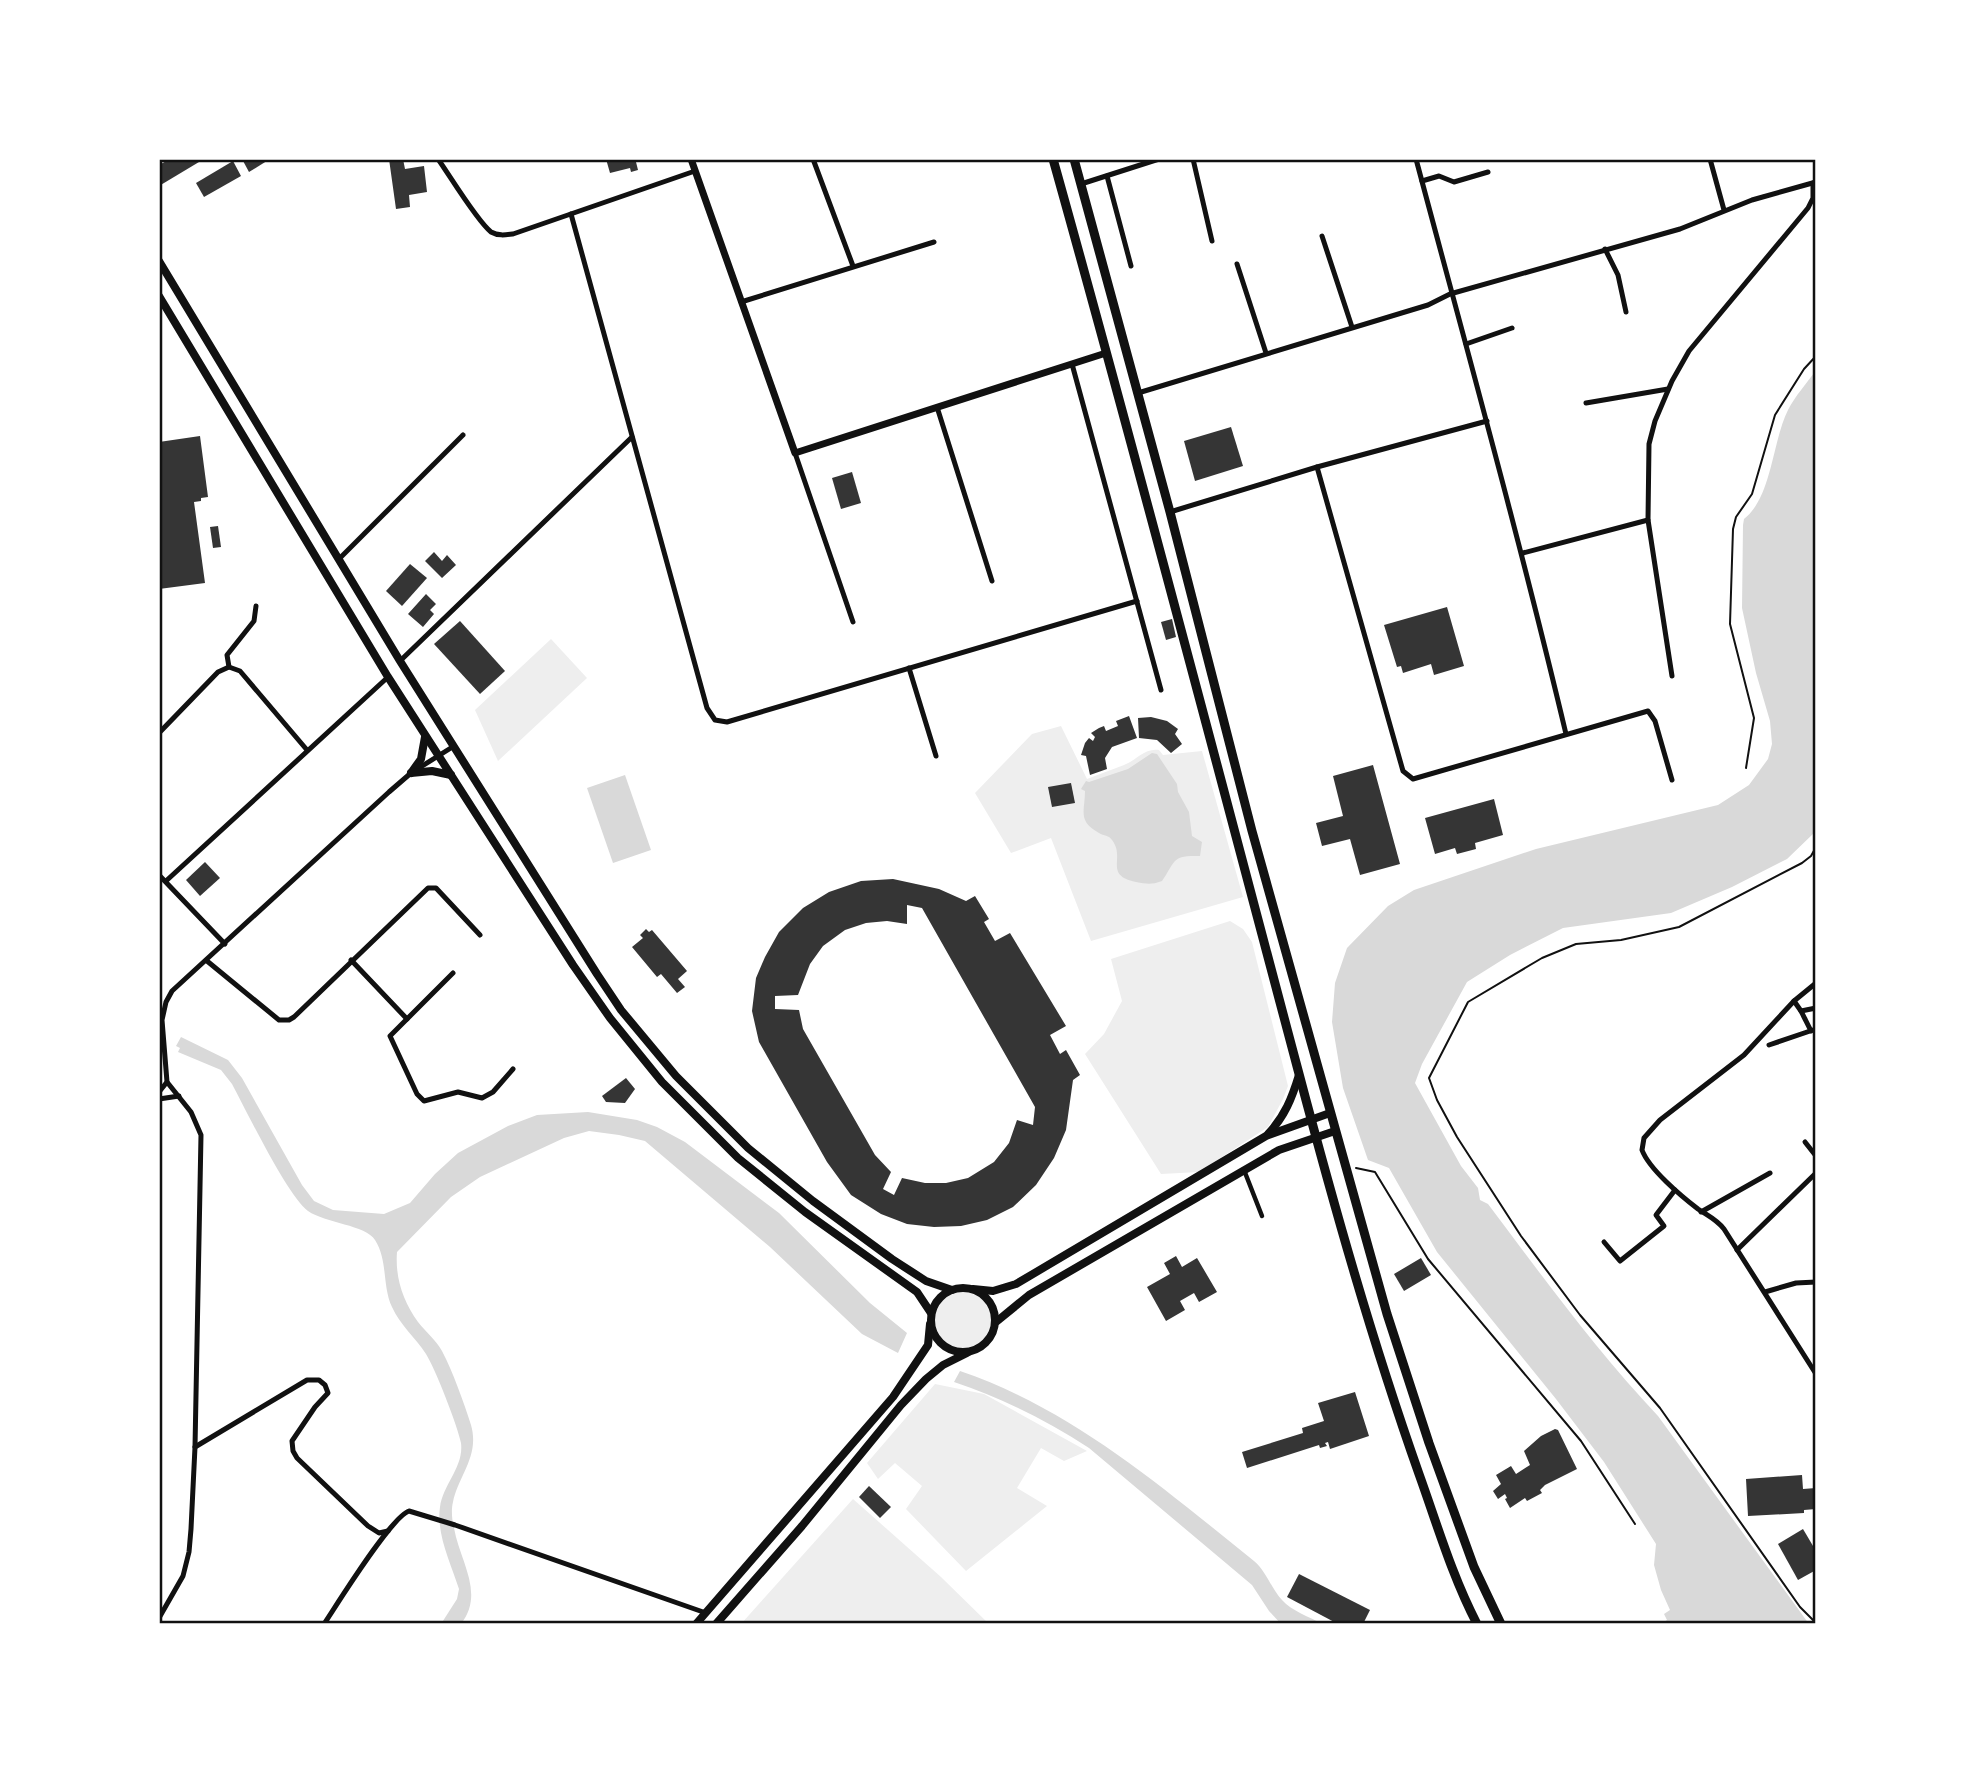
<svg xmlns="http://www.w3.org/2000/svg" width="1975" height="1783" viewBox="0 0 1975 1783" font-family="Barlow,sans-serif">
  <rect width="100%" height="100%" fill="#fff"/>
  <g fill="#eee">
    <path d="M551 639 587 678 498 761 475 710Z"/>
    <path d="M1061 726 1087 779C1099 774 1112 770 1124 765 1137 760 1144 748 1159 750L1163 755 1202 751 1243 897 1091 941 1051 838 1011 853 975 793 1032 734Z"/>
    <path d="M1230 921 1243 929 1252 942 1288 1086 1283 1099 1268 1127 1199 1172 1161 1174 1085 1054 1104 1034 1122 1001 1111 959Z"/>
    <circle cx="963" cy="1320" r="28"/>
    <path d="M935 1384 984 1394 1087 1451 1064 1461 1041 1448 1017 1488 1047 1506 966 1571 906 1509 922 1486 895 1463 878 1479 867 1463Z"/>
    <path d="M853 1499 941 1577 989 1624H741Z"/>
  </g>
  <g fill="#d9d9d9">
    <path d="M1816 370 1814 833 1787 859 1732 887 1671 913 1563 928 1510 955 1467 982 1422 1064 1415 1083 1461 1166 1478 1188 1480 1200 1488 1204C1542 1276 1596 1350 1658 1416L1809 1624H1661L1667 1620 1664 1614 1670 1610 1661 1590 1654 1565 1656 1544 1604 1462 1556 1399 1437 1252 1389 1168 1368 1160 1343 1088 1332 1022 1335 983 1347 948 1388 906 1414 890 1536 849 1718 805 1749 785 1768 759 1772 744 1770 721 1756 673 1742 608 1743 525 1744 519C1772 497 1772 442 1788 410 1795 396 1807 383 1816 370Z"/>
    <path d="M1152 753 1157 754 1177 784 1178 792 1189 812 1192 836 1202 842 1200 856C1171 855 1176 861 1162 881 1151 885 1147 884 1136 882 1103 875 1126 858 1112 840 1109 835 1104 836 1099 833 1077 821 1085 811 1085 791L1081 789 1086 781 1089 782 1128 769Z"/>
    <path d="M625 775 651 850 613 863 587 788Z"/>
    <path d="M181 1037 228 1060 242 1078 302 1185 314 1201 333 1210 384 1214 410 1203 435 1174 458 1153 508 1126 537 1115 588 1112 637 1120 657 1127 685 1142 779 1213 870 1303 907 1333 898 1353 862 1334 770 1247 645 1141 619 1135 589 1131 564 1138 480 1177 451 1197 397 1252C395 1278 403 1301 418 1322 426 1332 436 1340 442 1351 453 1372 464 1403 471 1425 480 1456 458 1476 453 1502 451 1509 452 1521 454 1528 460 1562 485 1593 461 1624H441L457 1599 459 1589C451 1564 436 1534 440 1507 443 1484 464 1467 461 1443 458 1427 435 1368 426 1354 415 1337 400 1325 392 1307 382 1286 388 1260 375 1240 366 1225 325 1223 308 1211 288 1197 246 1110 232 1084L221 1070 178 1052 180 1048 176 1046Z"/>
    <path d="M960 1371C1072 1409 1163 1488 1254 1561 1266 1571 1271 1588 1282 1600 1292 1611 1309 1617 1323 1624H1281L1269 1611 1252 1585 1089 1448C1047 1421 1002 1398 954 1382Z"/>
  </g>
  <g fill="#353535" fill-rule="evenodd">
    <path d="M170 159H204L159 186V165Z"/>
    <path d="M242 159H270L249 172Z"/>
    <path d="M389 159H403L405 169 424 166 427 192 409 195 410 207 396 209Z"/>
    <path d="M606 159H642V160L636 162 638 170 631 172 630 168 610 173Z"/>
    <path d="M233 161 241 176 204 197 196 183Z"/>
    <path d="M1231 427 1243 466 1195 481 1184 441Z"/>
    <path d="M200 436 208 497 201 498V501L194 502 205 583 159 589V442Z"/>
    <path d="M852 472 861 503 841 509 832 478Z"/>
    <path d="M218 526 221 547 213 548 210 527Z"/>
    <path d="M434 552 442 561 447 555 456 565 442 578 425 561Z"/>
    <path d="M410 564 427 578 402 606 386 591Z"/>
    <path d="M426 594 436 604 430 610 434 614 423 627 408 614Z"/>
    <path d="M1447 607 1464 666 1434 675 1431 664 1403 673 1401 666 1397 667 1384 625Z"/>
    <path d="M1172 619 1176 637 1166 640 1161 622Z"/>
    <path d="M460 621 505 671 480 694 434 644Z"/>
    <path d="M1129 716 1137 738 1112 747 1105 758 1107 769 1090 775 1086 756 1081 755 1085 743 1089 738 1093 741 1095 737 1091 733 1099 728 1104 726 1106 731 1118 726 1116 721Z"/>
    <path d="M1151 717 1167 721 1178 729 1175 734 1182 744 1171 753 1157 740 1139 738 1138 718Z"/>
    <path d="M1373 765 1400 864 1360 875 1350 839 1322 846 1316 823 1343 816 1333 776Z"/>
    <path d="M1071 783 1075 803 1052 807 1048 787Z"/>
    <path d="M1494 799 1503 835 1475 843 1476 849 1457 854 1455 848 1435 854 1425 818Z"/>
    <path d="M205 862 220 878 200 896 186 880Z"/>
    <path d="M893 879 939 889 966 901 975 896 989 919 984 922 995 941 1010 933 1066 1026 1050 1035 1060 1054 1066 1050 1080 1075 1073 1080 1066 1130 1054 1158 1036 1185 1013 1207 987 1220 961 1226 934 1227 907 1224 881 1214 851 1195 827 1162 759 1042 752 1011 756 978 765 957 779 932 803 908 829 892 861 881ZM907 905 922 908 1035 1107 1033 1125 1017 1120 1009 1143 994 1162 968 1178 946 1183H925L902 1178 894 1195 883 1189 891 1172 875 1155 803 1029 799 1010 775 1009V996L798 995 810 964 823 946 845 930 866 923 887 921 907 924Z"/>
    <path d="M646 929 649 932 652 930 687 971 678 979 685 987 677 993 661 974 657 977 632 947 643 938 640 935Z"/>
    <path d="M626 1078 635 1089 625 1103 606 1102 602 1096Z"/>
    <path d="M1176 1256 1182 1267 1197 1258 1217 1292 1199 1302 1194 1293 1180 1301 1185 1310 1166 1321 1147 1287 1170 1274 1164 1263Z"/>
    <path d="M1421 1258 1431 1275 1404 1291 1394 1274Z"/>
    <path d="M1355 1392 1369 1436 1330 1449 1328 1442 1325 1443 1327 1446 1320 1448 1319 1445 1247 1468 1242 1452 1303 1433 1302 1428 1324 1421 1318 1403Z"/>
    <path d="M1555 1429 1558 1430 1577 1469 1545 1485 1540 1490 1542 1493 1527 1501 1525 1498 1510 1508 1505 1499 1507 1498 1505 1494 1498 1499 1493 1491 1501 1484 1496 1475 1511 1466 1516 1474 1530 1465 1524 1451 1541 1436Z"/>
    <path d="M1802 1475 1803 1489 1816 1488V1509L1804 1510V1513L1748 1516 1746 1479Z"/>
    <path d="M869 1486 891 1507 880 1518 859 1497Z"/>
    <path d="M1803 1529 1816 1551V1570L1798 1580 1778 1544Z"/>
    <path d="M1299 1574 1370 1610 1363 1624H1338L1287 1597Z"/>
  </g>
  <g fill="none" stroke-linecap="round" stroke-linejoin="round">
    <g stroke="#111" stroke-width="2">
      <path d="M1746 768 1754 718 1730 624 1733 529 1736 517 1752 494 1775 415 1804 369 1816 356"/>
      <path d="M1816 847 1811 856 1802 863 1679 927 1621 940 1576 944 1542 958 1468 1002 1429 1078 1437 1100 1457 1137 1521 1236 1580 1315 1660 1408 1800 1607 1816 1623"/>
      <path d="M1356 1168 1375 1172 1428 1259 1581 1441 1635 1524"/>
    </g>
    <path stroke="#111" stroke-width="4.5" d="M1244 1170 1262 1216"/>
    <g stroke="#111" stroke-width="5">
      <path d="M438 159C450 176 477 221 491 232 498 236 505 235 513 234L695 171"/>
      <path d="M813 159 853 266"/>
      <path d="M1193 159 1212 241"/>
      <path d="M1416 159C1467 350 1520 541 1566 734"/>
      <path d="M1710 159 1724 210"/>
      <path d="M1107 176 1131 266"/>
      <path d="M1422 181 1439 176 1454 182 1488 172"/>
      <path d="M1081 184 1159 159"/>
      <path d="M571 214 707 708 715 720 727 722 1137 601"/>
      <path d="M1322 236 1352 327"/>
      <path d="M1605 249 1618 275 1626 312"/>
      <path d="M1237 264 1266 353"/>
      <path d="M741 302 934 242"/>
      <path d="M1466 344 1512 328"/>
      <path d="M1072 364 1161 690"/>
      <path d="M1138 393 1428 305 1450 294 1680 229 1752 200 1816 182"/>
      <path d="M1586 403 1668 389"/>
      <path d="M937 407 992 581"/>
      <path d="M795 453 853 622"/>
      <path d="M1317 467 1403 771 1413 779 1648 711 1655 721 1672 780"/>
      <path d="M1170 512 1317 467 1487 421"/>
      <path d="M1648 520 1672 676"/>
      <path d="M1523 553 1648 520 1649 444 1655 421 1672 381 1689 351 1808 208 1813 198V183"/>
      <path d="M339 559 463 435"/>
      <path d="M400 661 632 437"/>
      <path d="M229 667 227 655 254 621 256 606"/>
      <path d="M909 668 936 756"/>
      <path d="M159 733 218 672 229 667 240 671 307 750"/>
      <path d="M159 875 225 944"/>
      <path d="M166 881 388 677"/>
      <path d="M351 960 407 1019"/>
      <path d="M207 961 279 1020H289L294 1017 428 888H436L480 935"/>
      <path d="M453 973 390 1036 417 1094 424 1101 458 1092 482 1098 493 1092 513 1069"/>
      <path d="M1816 983 1794 1001 1744 1055 1660 1120 1644 1138 1642 1150C1649 1169 1681 1196 1698 1209 1708 1216 1716 1219 1724 1229L1816 1374"/>
      <path d="M1794 1001 1801 1011 1816 1008"/>
      <path d="M1801 1011 1811 1031"/>
      <path d="M1769 1045 1816 1029"/>
      <path d="M159 1092 167 1082"/>
      <path d="M159 1099 179 1096"/>
      <path d="M1805 1142 1816 1156"/>
      <path d="M1701 1212 1770 1173"/>
      <path d="M1604 1242 1620 1261 1664 1226 1656 1215 1675 1190"/>
      <path d="M1737 1250 1816 1173"/>
      <path d="M1765 1292 1796 1283 1816 1282"/>
      <path d="M195 1447 307 1380H319L325 1385 328 1393 315 1407 292 1441 293 1451 297 1458 368 1526 379 1533 388 1531"/>
      <path d="M159 1618 183 1576 189 1552 191 1529 195 1447 201 1135 191 1112 167 1082 162 1020 166 1002 172 991 389 792 411 773 454 746"/>
      <path d="M324 1624C338 1603 391 1517 409 1511L455 1525 706 1613"/>
    </g>
    <path stroke="#111" stroke-width="7" d="M691 159 795 453 1106 353"/>
    <g stroke="#111" stroke-width="8">
      <path d="M159 261 400 661 597 974 621 1010 676 1076 748 1148 813 1201 892 1259 926 1281 952 1290"/>
      <path d="M159 296 388 677 573 965 610 1018 662 1082 738 1158 805 1212 917 1292 931 1313"/>
      <path d="M411 773 421 759 425 737"/>
      <path d="M411 773 432 771 451 775"/>
      <path d="M1268 1134C1285 1116 1292 1098 1299 1075"/>
      <circle cx="963" cy="1320" r="32"/>
      <path d="M973 1289 993 1291 1016 1284 1266 1136 1330 1113"/>
      <path d="M996 1322 1029 1295 1279 1150 1335 1131"/>
      <path d="M696 1624 893 1397 928 1345 930 1324"/>
      <path d="M716 1624 802 1526 901 1405 926 1379 943 1365 967 1353"/>
    </g>
    <g stroke="#111" stroke-width="9">
      <path d="M1053 159C1138 462 1217 766 1298 1070 1334 1206 1372 1341 1419 1474 1437 1524 1452 1576 1477 1624"/>
      <path d="M1074 159 1170 512 1252 831 1387 1314 1429 1443 1474 1567 1501 1624"/>
    </g>
  </g>
  <rect width="1975" height="1783" fill="none" stroke="#ffffff" stroke-width="322"/>
  <rect x="161" y="161" width="1653" height="1461" fill="none" stroke="#111" stroke-width="2.5"/>
</svg>
